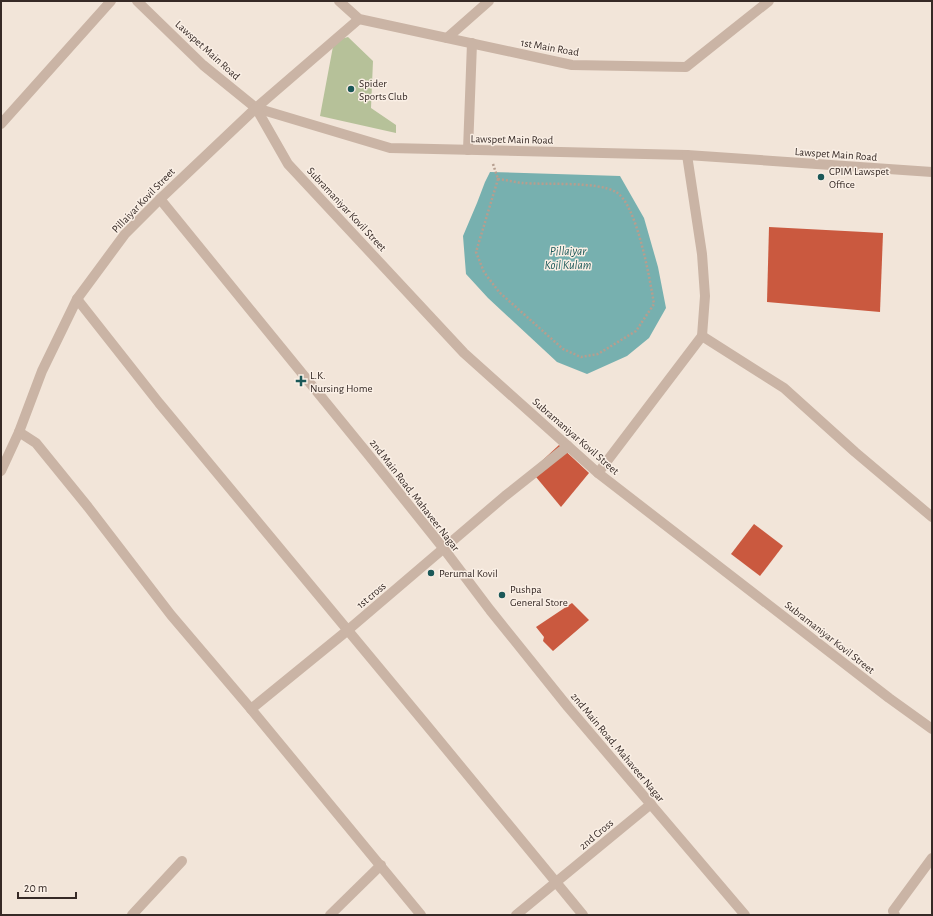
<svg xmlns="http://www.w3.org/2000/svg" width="933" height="916" viewBox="0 0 933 916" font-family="'Alegreya Sans',sans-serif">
  <rect width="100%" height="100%" fill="#f2e5d9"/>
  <path fill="#b6c199" d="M348 37 373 61 371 108 396 125V133L320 116 334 41Z"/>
  <path fill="#77b0af" d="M490 172 620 176 644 218 658 267 666 308 649 338 627 356 587 374 557 362 488 298 466 274 463 236 477 203 485 182Z"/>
  <g fill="#ca593f">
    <path d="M769 227 883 233 880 312 767 302Z"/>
    <path d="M559 445 589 473 561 507 531 471Z"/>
    <path d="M754 524 783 546 760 576 731 554Z"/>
    <path d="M572 603 589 620 553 651 543 641 544 637 536 627Z"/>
  </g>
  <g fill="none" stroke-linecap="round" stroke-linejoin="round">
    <g stroke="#b69e8f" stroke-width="2.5" stroke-dasharray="2 2" stroke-linecap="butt">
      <path d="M493 164 498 179"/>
      <path d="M498 179C506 180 514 182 522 183 546 185 597 181 616 192 637 204 650 280 654 304L636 331 598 354 581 357 563 349 499 292 484 272 476 252Z"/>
    </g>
    <g stroke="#cab4a5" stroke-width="10">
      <path d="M137 1 203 65 256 108 390 148 687 155 932 172"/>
      <path d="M339 1 359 19 572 65 686 67 769 1"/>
      <path d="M447 38 489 1"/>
      <path d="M256 108 288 164 464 353 598 473 889 698 932 729"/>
      <path d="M1 124 111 1"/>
      <path d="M468 150 472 43"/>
      <path d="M160 199 367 453 444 549 490 610 568 707 745 915"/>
      <path d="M77 299 159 403 424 722 583 915"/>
      <path d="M702 336 784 388 855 452 932 517"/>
      <path d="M19 432 36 443 88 507 171 615 251 709 421 915"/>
      <path d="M1 471 19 432 42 371 77 299 125 234 160 199 256 108 359 19"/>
      <path d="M598 473 702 336 705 296 702 254 687 155"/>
      <path d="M251 709 348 630 505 496 568 446"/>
      <path d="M132 915 182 861"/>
      <path d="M330 915 381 865"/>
      <path d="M516 915 651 804"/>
      <path d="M895 915 893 911 932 858"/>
    </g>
  </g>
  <g fill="#1b5858" stroke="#faefe5" stroke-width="1.5">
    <circle cx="351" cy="89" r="4"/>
    <circle cx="821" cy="177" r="4"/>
    <path d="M299 375h4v4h4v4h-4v4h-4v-4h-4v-4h4z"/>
    <circle cx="431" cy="573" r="4"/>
    <circle cx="502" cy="595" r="4"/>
  </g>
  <g text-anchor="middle" stroke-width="3" stroke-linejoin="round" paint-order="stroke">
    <g font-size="11" fill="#362a26" stroke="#faefe5">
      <text transform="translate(550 47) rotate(10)" y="4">1st Main Road</text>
      <text transform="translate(208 50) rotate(42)" y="4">Lawspet Main Road</text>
      <text transform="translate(512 139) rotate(1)" y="4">Lawspet Main Road</text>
      <text transform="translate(836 154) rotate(4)" y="4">Lawspet Main Road</text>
      <text transform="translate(143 200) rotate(-46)" y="4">Pillaiyar Kovil Street</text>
      <text transform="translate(347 209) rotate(47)" y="4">Subramaniyar Kovil Street</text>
      <text transform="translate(576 436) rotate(41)" y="4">Subramaniyar Kovil Street</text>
      <text transform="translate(415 495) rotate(52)" y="4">2nd Main Road, Mahaveer Nagar</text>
      <text transform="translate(371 595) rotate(-40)" y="4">1st cross</text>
      <text transform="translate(830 637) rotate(38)" y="4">Subramaniyar Kovil Street</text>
      <text transform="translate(618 747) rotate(50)" y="4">2nd Main Road, Mahaveer Nagar</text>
      <text transform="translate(596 834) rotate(-40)" y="4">2nd Cross</text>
    </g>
    <g font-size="11" fill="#362a26" stroke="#faefe5" text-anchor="start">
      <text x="359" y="87">Spider<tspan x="359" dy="13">Sports Club</tspan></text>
      <text x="829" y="175">CPIM Lawspet<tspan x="829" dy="13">Office</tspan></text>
      <text x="310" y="379">L.K.<tspan x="310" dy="13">Nursing Home</tspan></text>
      <text x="439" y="577">Perumal Kovil</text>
      <text x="510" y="593">Pushpa<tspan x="510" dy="13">General Store</tspan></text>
    </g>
    <g font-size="12" font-style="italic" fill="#1b5858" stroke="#faefe5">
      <text x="568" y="255">Pillaiyar<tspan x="568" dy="14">Koil Kulam</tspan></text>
    </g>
  </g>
  <rect width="933" height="916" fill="none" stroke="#362a26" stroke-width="4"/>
  <path d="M18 892v6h58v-6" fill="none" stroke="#362a26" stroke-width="2"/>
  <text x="24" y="892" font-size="12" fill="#362a26" stroke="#faefe5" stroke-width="3" paint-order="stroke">20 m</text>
</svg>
